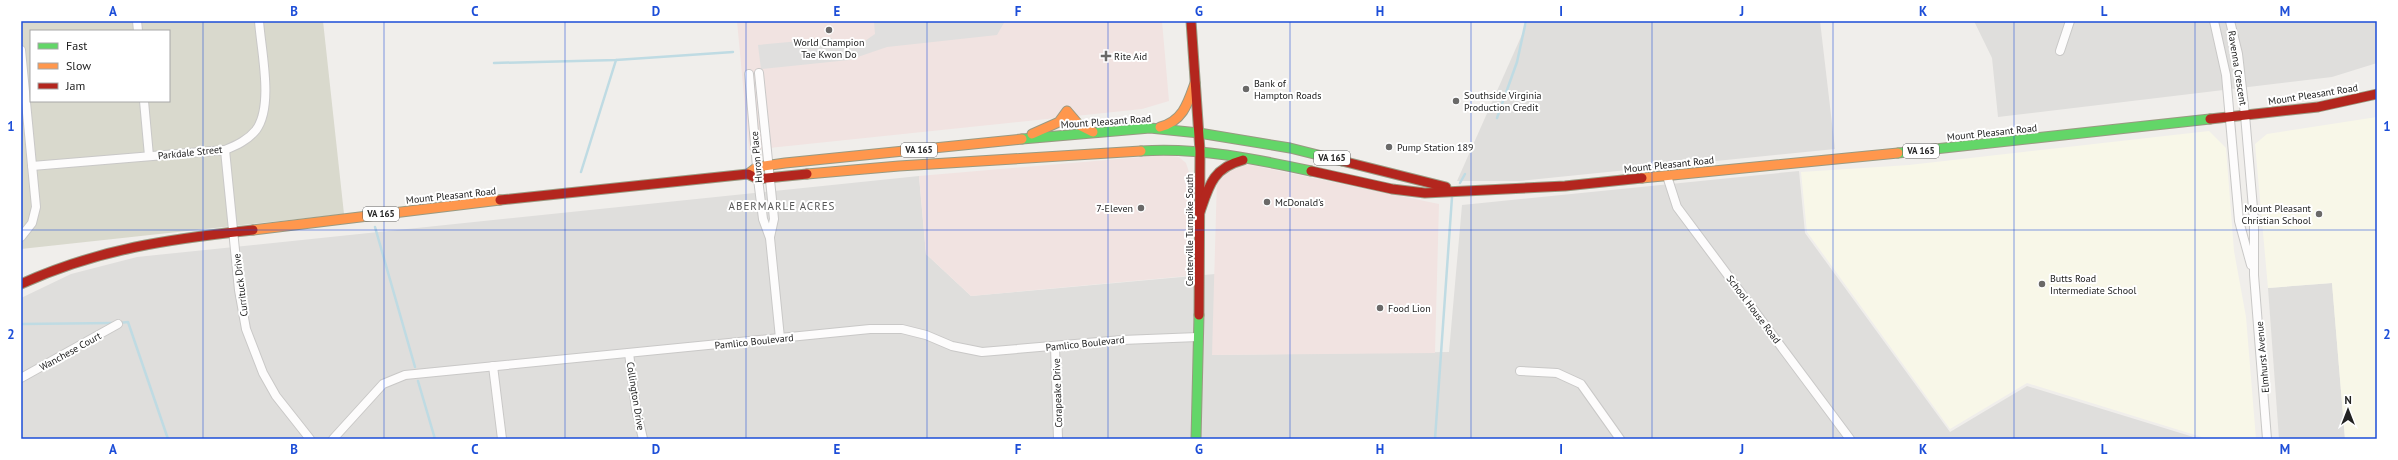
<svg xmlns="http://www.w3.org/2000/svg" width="2398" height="460" viewBox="0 0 2398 460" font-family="'PT Sans',sans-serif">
  <rect width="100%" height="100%" fill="#f0eeeb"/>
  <g fill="#dfdedc">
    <path d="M1528 21H1820L1835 149 1520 181H1457Z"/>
    <path d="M1974 21H2377V63L2332 77 1998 117 1992 58Z"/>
    <path d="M1799 171 1805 233 1950 432 2027 386 2200 439H21V298L71 274 137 257 919 176 926 254 971 296 1215 274 1213 355 1449 352 1462 205Z"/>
    <path d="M2332 283 2345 439H2279L2268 288Z"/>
  </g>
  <g fill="#f1e3e1">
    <path d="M737 21H1162L1169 101 1142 109 749 150Z"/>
    <path d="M1165 155 1179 157 1186 163 1189 172 1187 276 971 296 926 254 919 176Z"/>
    <path d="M1241 163 1439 204 1435 353 1212 355 1217 178Z"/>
  </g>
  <g fill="#f8f7e8">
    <path d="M2377 117V439H2345L2332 283 2268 288 2255 144 2267 134Z"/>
    <path d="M2209 131 2226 148 2234 251 2246 317 2256 439H2208L2027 383 1950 429 1807 232 1801 172 1909 165Z"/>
  </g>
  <path fill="#d9d9cd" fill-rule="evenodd" d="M21 21H323L344 214 21 249ZM31 31H169V101H31Z"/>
  <path fill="#e0dfde" d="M874 21H1005L997 35 887 47 849 60 761 69 758 45 832 38 833 46 862 43 875 34Z"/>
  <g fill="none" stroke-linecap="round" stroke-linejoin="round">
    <g stroke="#bfdbe3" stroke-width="2.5">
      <path d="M494 63 616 60 733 52"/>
      <path d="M1497 118 1517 62 1526 21"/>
      <path d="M581 172 616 60"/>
      <path d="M1460 183 1465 174"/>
      <path d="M375 227 415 367"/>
      <path d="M119 323 128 322 168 439"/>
      <path d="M21 324 114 323"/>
      <path d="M418 381 435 439"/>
      <path d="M1435 439 1452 197"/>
    </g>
    <defs>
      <g id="street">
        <path d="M137 21 138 31"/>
        <path d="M2214 21 2226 75 2239 221 2251 265"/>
        <path d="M2230 21 2238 54 2245 115 2254 220V275L2267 439"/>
        <path d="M21 50 36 207 32 223 21 237"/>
        <path d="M2060 51 2070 21"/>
        <path d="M759 73 774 219 770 237"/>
        <path d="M749 74 758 179 763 219 770 238 780 338"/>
        <path d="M144 101 149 156"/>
        <path d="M225 150 239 290 246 329 263 373 276 396 310 439"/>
        <path d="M32 166 225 150C237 145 248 140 256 130 274 106 261 50 259 21"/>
        <path d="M1667 176 1677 207 1850 439"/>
        <path d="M1055 346 1058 439"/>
        <path d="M629 353 636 409 643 439"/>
        <path d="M493 366 502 439"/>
        <path d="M1520 371 1557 373 1581 384 1620 439"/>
        <path d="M21 378 118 324"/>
        <path d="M333 439 383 384 405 375 870 329H902L926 335 952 346 982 352 1122 340 1198 337"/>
      </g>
      <g id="fast">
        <path d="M1022 139 1150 128 1199 133 1290 148 1342 161"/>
        <path d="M1141 151C1198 147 1255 159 1311 171"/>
        <path d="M1898 153 2210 119"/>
        <path d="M1196 439 1199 315"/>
      </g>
      <g id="slow">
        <path d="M1160 127C1183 121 1188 103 1195 83"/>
        <path d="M1032 134 1059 122 1067 111 1079 125 1093 132"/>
        <path d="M748 174 757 167 785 163 1022 139"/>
        <path d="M807 174 899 166 1141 151"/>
        <path d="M1642 178 1898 153"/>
        <path d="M253 230 500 200"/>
      </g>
      <g id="jam">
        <path d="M1191 21 1200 151 1199 315"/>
        <path d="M2210 119 2318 107 2377 94"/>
        <path d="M1342 161 1446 187"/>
        <path d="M1311 171 1392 189 1425 193 1565 186 1642 178"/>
        <path d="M500 200 748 174 758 179 807 174"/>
        <path d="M1200 212C1209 185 1213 168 1243 160"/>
        <path d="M21 284C98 249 169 239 253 230"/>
      </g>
    </defs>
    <use href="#street" stroke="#c9c8c7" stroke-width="10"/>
    <use href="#fast" stroke="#999a82" stroke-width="11"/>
    <use href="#slow" stroke="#999a82" stroke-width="11"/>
    <use href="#jam" stroke="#999a82" stroke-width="11"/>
    <use href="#street" stroke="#fdfcfc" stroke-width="8"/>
    <use href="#fast" stroke="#63d668" stroke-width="9"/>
    <use href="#slow" stroke="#ff974d" stroke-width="9"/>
    <use href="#jam" stroke="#b3261e" stroke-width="9"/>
  </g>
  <path fill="none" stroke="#1d4ed8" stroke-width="1" stroke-opacity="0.55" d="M203 21V439M384 21V439M565 21V439M746 21V439M927 21V439M1108 21V439M1290 21V439M1471 21V439M1652 21V439M1833 21V439M2014 21V439M2195 21V439M21 230H2377"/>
  <g fill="#6a6968" stroke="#fff" stroke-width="1.5">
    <circle cx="829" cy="30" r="4"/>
    <path d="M1104 50h4v4h4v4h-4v4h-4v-4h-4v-4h4z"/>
    <circle cx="1246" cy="89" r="4"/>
    <circle cx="1456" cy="101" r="4"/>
    <circle cx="1389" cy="147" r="4"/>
    <circle cx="1267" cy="202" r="4"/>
    <circle cx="1141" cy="208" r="4"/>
    <circle cx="2319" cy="214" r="4"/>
    <circle cx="2042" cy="284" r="4"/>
    <circle cx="1380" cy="308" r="4"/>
  </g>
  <g text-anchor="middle" stroke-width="4" stroke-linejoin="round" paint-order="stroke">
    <g fill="#fff" stroke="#646464" stroke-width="1">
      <rect x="901" y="143" width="36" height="14" rx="3"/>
      <rect x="1903" y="144" width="36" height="14" rx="3"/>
      <rect x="1314" y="151" width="36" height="14" rx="3"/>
      <rect x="363" y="207" width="36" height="14" rx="3"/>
    </g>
    <g font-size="9" font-weight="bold" fill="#222">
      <text x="919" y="153">VA 165</text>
      <text x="1921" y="154">VA 165</text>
      <text x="1332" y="161">VA 165</text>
      <text x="381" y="217">VA 165</text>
    </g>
    <g font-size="10" fill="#222" stroke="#fff" text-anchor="start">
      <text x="829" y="46" text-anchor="middle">World Champion<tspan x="829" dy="12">Tae Kwon Do</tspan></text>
      <text x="1114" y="60">Rite Aid</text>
      <text x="1254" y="87">Bank of<tspan x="1254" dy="12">Hampton Roads</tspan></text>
      <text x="1464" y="99">Southside Virginia<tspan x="1464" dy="12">Production Credit</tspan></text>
      <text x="1397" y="151">Pump Station 189</text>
      <text x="1275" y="206">McDonald's</text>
      <text x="1133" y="212" text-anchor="end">7-Eleven</text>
      <text x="2311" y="212" text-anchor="end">Mount Pleasant<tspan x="2311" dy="12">Christian School</tspan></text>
      <text x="2050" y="282">Butts Road<tspan x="2050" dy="12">Intermediate School</tspan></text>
      <text x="1388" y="312">Food Lion</text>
    </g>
    <g font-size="10" fill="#222" stroke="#fff">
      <text transform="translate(2238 68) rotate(81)" y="4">Ravenna Crescent</text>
      <text transform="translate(2313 94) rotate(-9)" y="4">Mount Pleasant Road</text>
      <text transform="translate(1106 121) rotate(-4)" y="4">Mount Pleasant Road</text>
      <text transform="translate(1992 132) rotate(-6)" y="4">Mount Pleasant Road</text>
      <text transform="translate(190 152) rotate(-6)" y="4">Parkdale Street</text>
      <text transform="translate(756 157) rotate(-95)" y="4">Huron Place</text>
      <text transform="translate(1669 164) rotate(-6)" y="4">Mount Pleasant Road</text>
      <text transform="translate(451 195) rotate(-6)" y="4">Mount Pleasant Road</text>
      <text transform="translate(1189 230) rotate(-90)" y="4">Centerville Turnpike South</text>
      <text transform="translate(240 285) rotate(-97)" y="4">Currituck Drive</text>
      <text transform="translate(1754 309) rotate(53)" y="4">School House Road</text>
      <text transform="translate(754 341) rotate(-6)" y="4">Pamlico Boulevard</text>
      <text transform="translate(1085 343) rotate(-6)" y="4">Pamlico Boulevard</text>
      <text transform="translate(70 351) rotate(-29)" y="4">Wanchese Court</text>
      <text transform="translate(2262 357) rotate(-95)" y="4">Elmhurst Avenue</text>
      <text transform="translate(1057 393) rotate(-92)" y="4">Corapeake Drive</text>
      <text transform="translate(636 396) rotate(81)" y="4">Collington Drive</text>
    </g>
    <g font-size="11" letter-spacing="1" fill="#555" stroke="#fff">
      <text x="782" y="210">ABERMARLE ACRES</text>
    </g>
  </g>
  <rect width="2398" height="460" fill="none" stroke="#ffffff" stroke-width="44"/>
  <rect x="30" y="30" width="140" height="72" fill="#ffffff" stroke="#a7a7a7"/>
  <rect x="38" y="43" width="20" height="6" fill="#63d668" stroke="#a7a7a7"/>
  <text x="66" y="50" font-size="12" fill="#222222">Fast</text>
  <rect x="38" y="63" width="20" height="6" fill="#ff974d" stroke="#a7a7a7"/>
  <text x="66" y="70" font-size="12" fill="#222222">Slow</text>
  <rect x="38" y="83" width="20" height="6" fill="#b3261e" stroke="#a7a7a7"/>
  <text x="66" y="90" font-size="12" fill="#222222">Jam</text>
  <g transform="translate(2348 410)" stroke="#ffffff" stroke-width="3" paint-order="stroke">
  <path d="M0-3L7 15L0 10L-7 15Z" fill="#222222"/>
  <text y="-6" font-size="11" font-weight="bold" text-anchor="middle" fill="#222222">N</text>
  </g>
  <rect x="22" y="22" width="2354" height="416" fill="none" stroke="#1d4ed8" stroke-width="1.5"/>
  <g font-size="13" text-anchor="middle" font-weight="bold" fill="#1d4ed8">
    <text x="113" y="16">A</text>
    <text x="294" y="16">B</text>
    <text x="475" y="16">C</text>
    <text x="656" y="16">D</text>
    <text x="837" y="16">E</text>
    <text x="1018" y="16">F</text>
    <text x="1199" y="16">G</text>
    <text x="1380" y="16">H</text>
    <text x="1561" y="16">I</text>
    <text x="1742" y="16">J</text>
    <text x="1923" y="16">K</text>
    <text x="2104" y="16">L</text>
    <text x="2285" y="16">M</text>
    <text x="11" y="131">1</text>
    <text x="2387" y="131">1</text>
    <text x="11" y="339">2</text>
    <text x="2387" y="339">2</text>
    <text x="113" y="454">A</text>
    <text x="294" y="454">B</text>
    <text x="475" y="454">C</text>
    <text x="656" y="454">D</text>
    <text x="837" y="454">E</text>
    <text x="1018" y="454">F</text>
    <text x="1199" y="454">G</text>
    <text x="1380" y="454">H</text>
    <text x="1561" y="454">I</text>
    <text x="1742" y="454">J</text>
    <text x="1923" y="454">K</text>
    <text x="2104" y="454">L</text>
    <text x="2285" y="454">M</text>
  </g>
</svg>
